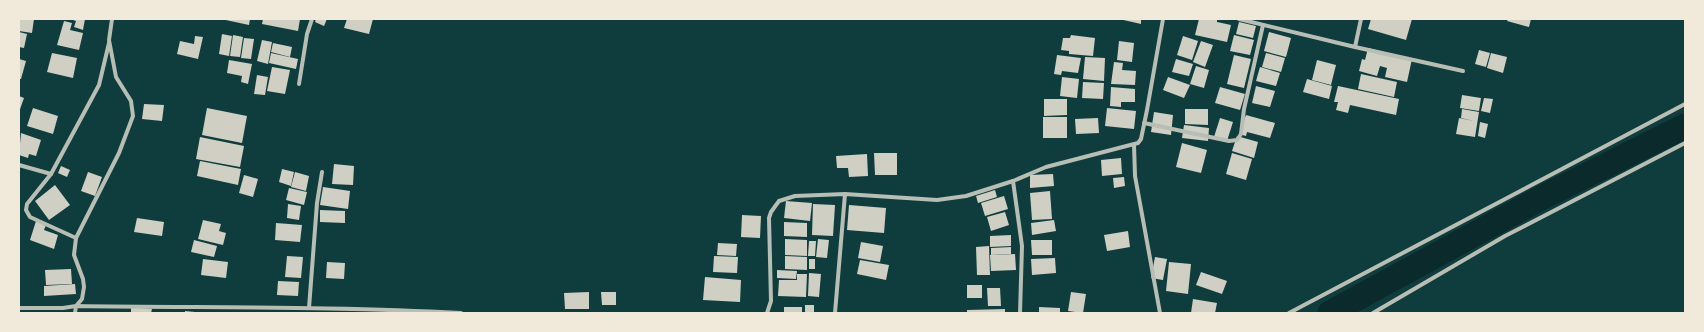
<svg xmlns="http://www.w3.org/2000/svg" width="1704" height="332" viewBox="0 0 1704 332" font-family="Jost,sans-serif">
  <rect width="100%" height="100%" fill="#0f3d3e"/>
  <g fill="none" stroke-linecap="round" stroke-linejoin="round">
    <path stroke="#0a2a2b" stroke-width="25" d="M1330 313 1541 198 1685 126"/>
  </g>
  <g fill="#cfcfc3">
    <path d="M19 19H34L32 33 19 31Z"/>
    <path d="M70 19H85L83 30 74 27 76 21Z"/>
    <path d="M221 19H250L249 25Z"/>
    <path d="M263 19H300L298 31 262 24Z"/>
    <path d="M316 19H327L324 26 315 22Z"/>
    <path d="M347 19H373L369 34 344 28Z"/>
    <path d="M1119 19H1141V24Z"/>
    <path d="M1199 19H1217V22L1231 25 1227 42 1195 35Z"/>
    <path d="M1371 19H1412L1406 40 1368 29Z"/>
    <path d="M1508 19H1531L1529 27 1507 21Z"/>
    <path d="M64 21 72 23 70 30 83 33 79 50 57 45Z"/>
    <path d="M1239 22 1256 26 1253 38 1236 34Z"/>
    <path d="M19 32 27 34 24 48 19 47Z"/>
    <path d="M1269 32 1291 38 1286 57 1264 51Z"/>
    <path d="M222 34 232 36 229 56 219 54Z"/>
    <path d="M233 35 243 37 240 57 230 56Z"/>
    <path d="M1071 35 1095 38 1093 56 1069 54V51L1061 50 1063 38H1070Z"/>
    <path d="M1234 35 1254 40 1250 55 1230 51Z"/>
    <path d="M195 36 203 37 198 59 177 54 180 41 194 44Z"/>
    <path d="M1183 36 1198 41 1192 60 1177 55Z"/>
    <path d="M244 38 254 39 251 59 241 58Z"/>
    <path d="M262 40 272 42 268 64 257 61Z"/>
    <path d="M1119 41 1134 43 1132 62 1117 60Z"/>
    <path d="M1201 41 1213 45 1205 67 1193 62Z"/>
    <path d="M273 43 292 47 290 57 271 52Z"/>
    <path d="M1368 48 1412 59 1407 82 1385 77 1387 68 1380 66 1377 76 1359 71 1362 59 1365 60Z"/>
    <path d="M1479 50 1490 53 1486 67 1475 64Z"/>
    <path d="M52 53 77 58 73 78 47 72Z"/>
    <path d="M271 53 298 59 296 69 269 63Z"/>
    <path d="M1266 53 1285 58 1281 72 1262 67Z"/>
    <path d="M1491 53 1507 57 1503 73 1487 68Z"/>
    <path d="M1057 55 1081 58 1078 73 1062 71 1061 75 1054 74Z"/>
    <path d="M1234 55 1251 59 1244 88 1227 84Z"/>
    <path d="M1085 57 1105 58 1104 81 1083 79Z"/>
    <path d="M19 59 26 61 21 79H19Z"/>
    <path d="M1176 59 1193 64 1189 76 1172 72Z"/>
    <path d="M229 60 252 64 248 84 241 82 242 76 227 73Z"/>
    <path d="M1317 60 1336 65 1331 85 1312 80Z"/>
    <path d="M1114 62 1123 63 1122 70 1136 71 1135 85 1111 84Z"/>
    <path d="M1196 66 1209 70 1204 88 1190 84Z"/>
    <path d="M272 67 290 70 285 94 267 91Z"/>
    <path d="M1260 67 1280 73 1276 86 1256 81Z"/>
    <path d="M1361 74 1397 82 1394 97 1358 89Z"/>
    <path d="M257 75 268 77 265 95 254 94Z"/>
    <path d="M1062 77 1079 79 1077 98 1060 96Z"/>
    <path d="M1168 77 1190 85 1184 98 1163 90Z"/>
    <path d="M1307 79 1332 86 1329 99 1303 92Z"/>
    <path d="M1083 82 1104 83 1103 99 1082 98Z"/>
    <path d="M1256 86 1275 91 1270 107 1252 103Z"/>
    <path d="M1338 86 1399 99 1396 115 1350 105 1348 113 1336 110 1338 102H1334Z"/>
    <path d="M1111 87 1135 89V102H1121V107L1110 106Z"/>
    <path d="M1220 87 1245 94 1240 110 1215 103Z"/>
    <path d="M1462 95 1481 98 1479 111 1460 108Z"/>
    <path d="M19 96 24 98 19 112Z"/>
    <path d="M1484 98 1493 99 1490 113 1481 111Z"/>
    <path d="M1044 99H1067V115L1044 116Z"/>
    <path d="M144 104 164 105 162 121 142 119Z"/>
    <path d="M33 108 58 116 53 134 27 126Z"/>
    <path d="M207 108 247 116 242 143 202 135Z"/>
    <path d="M1107 108 1136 111 1134 129 1105 126Z"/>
    <path d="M1185 109H1208V125L1185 124Z"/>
    <path d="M1462 109 1479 112 1475 137 1456 134 1459 118 1474 121 1461 118Z"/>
    <path d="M1154 112 1173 115 1171 135 1151 132Z"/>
    <path d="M1246 115 1275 123 1270 138 1247 132 1246 136 1239 134Z"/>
    <rect x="1043" y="117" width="24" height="21"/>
    <path d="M1098 118 1099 133 1076 134 1075 119Z"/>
    <path d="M1220 118 1233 122 1227 141 1214 137Z"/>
    <path d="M1480 122 1488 124 1485 138 1478 136Z"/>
    <path d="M1184 125 1209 128 1208 141 1182 138Z"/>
    <path d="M21 133 41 140 36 156 29 154 28 158 19 155Z"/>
    <path d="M1237 136 1258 142 1254 158 1232 151Z"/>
    <path d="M200 137 244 146 240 167 196 159Z"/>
    <path d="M1182 143 1207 150 1201 173 1176 167Z"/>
    <path d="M874 153H897V175H875Z"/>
    <path d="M1232 153 1252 159 1246 180 1226 174Z"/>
    <path d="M867 154 868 176 849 177 848 168H837L836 156Z"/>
    <path d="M1121 158 1122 174 1102 176 1101 160Z"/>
    <path d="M200 161 241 169 238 185 197 176Z"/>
    <path d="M334 164 354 166 353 185 332 184Z"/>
    <path d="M61 166 70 170 67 177 58 173Z"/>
    <path d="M282 169 294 172 291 186 279 182Z"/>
    <path d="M88 172 102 177 95 196 81 191Z"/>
    <path d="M295 172 309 176 306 191 291 187Z"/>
    <path d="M1053 174 1054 186 1030 188V175Z"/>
    <path d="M244 175 258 179 253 197 239 193Z"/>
    <path d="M1124 177 1125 186 1114 188 1113 178Z"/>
    <path d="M55 185 70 205 49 220 35 201Z"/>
    <path d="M323 187 350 191 348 209 320 205Z"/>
    <path d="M289 188 307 192 304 205 286 200Z"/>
    <path d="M995 190 997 197 978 203 976 196Z"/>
    <path d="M1050 191 1052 219 1032 220 1030 193Z"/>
    <path d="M1004 196 1008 209 985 216 981 203Z"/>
    <path d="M786 201 812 203 810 221 784 218Z"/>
    <path d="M288 204 301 206 299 220 287 218Z"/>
    <path d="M813 204 835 205 833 236 812 235Z"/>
    <path d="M849 205 886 208 884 233 847 230Z"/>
    <path d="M320 210 345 211V223L320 222Z"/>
    <path d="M1005 212 1009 225 991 231 987 217Z"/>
    <path d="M742 215 761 216 760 238 741 237Z"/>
    <path d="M137 218 164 222 162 236 134 232Z"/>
    <path d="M203 220 221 224 219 231 226 233 223 245 198 239Z"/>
    <path d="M1054 220 1056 231 1032 235 1031 223Z"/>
    <path d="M36 221 46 225 44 230 58 235 54 249 30 240Z"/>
    <path d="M784 222 807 223V237L784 236Z"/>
    <path d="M276 223 302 225 300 242 275 240Z"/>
    <path d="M1128 231 1130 247 1107 251 1104 235Z"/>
    <path d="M1011 235V246L990 247V236Z"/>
    <path d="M785 239 807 240V256L785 255Z"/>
    <path d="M818 239 829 240 827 258 816 257Z"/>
    <path d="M194 240 217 246 214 257 191 252Z"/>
    <path d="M1031 240H1052V255H1032Z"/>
    <path d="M809 241H816L815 256H808Z"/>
    <path d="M861 242 883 246 880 262 858 258Z"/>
    <path d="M718 243 737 244 736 256 717 255Z"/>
    <path d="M989 246 990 275H977L976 247Z"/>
    <path d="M1011 247V254L991 255V248Z"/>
    <path d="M1015 254 1016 270 991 271 990 255Z"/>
    <path d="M287 256 303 257 301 278 285 277Z"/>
    <path d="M714 256 738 257 737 273 713 272Z"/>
    <path d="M785 256 807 257V270L785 269Z"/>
    <path d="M1155 257 1167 259 1163 280 1151 278Z"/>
    <path d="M1055 258 1056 273 1032 275 1031 259Z"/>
    <path d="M203 259 228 262 226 278 201 275Z"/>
    <rect x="809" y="259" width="6" height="10"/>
    <path d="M860 260 889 265 886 280 857 274Z"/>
    <path d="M327 262 345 263 344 279 326 278Z"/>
    <path d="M1169 262 1191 264 1188 294 1166 291Z"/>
    <path d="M71 269 72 284 46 285 45 270Z"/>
    <path d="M777 270 797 271 796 279 777 278Z"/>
    <path d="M1201 272 1227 281 1222 294 1196 285Z"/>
    <path d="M809 273 821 274 819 297 808 296Z"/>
    <path d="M797 274H807L806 297 778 296 779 280H797Z"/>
    <path d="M705 277 741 280 740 302 703 300Z"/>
    <path d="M278 281 299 282 298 296 277 295Z"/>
    <path d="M75 284 76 294 44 296V286Z"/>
    <rect x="967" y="285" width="15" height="13"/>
    <path d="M987 288H1000L1001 306H988Z"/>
    <path d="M589 292V309H565L564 293Z"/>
    <path d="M601 292H616V305H602Z"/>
    <path d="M1071 292 1086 294 1083 313 1068 311Z"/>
    <path d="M1193 299 1217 303 1215 313H1191Z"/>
    <rect x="805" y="305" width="9" height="8"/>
    <path d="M131 307 152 309 151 313H131Z"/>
    <rect x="784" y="307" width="18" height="6"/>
    <path d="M1039 307 1060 308V313H1039Z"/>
    <path d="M1005 309V313H967V310Z"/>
    <path d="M185 311 195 312V313H185Z"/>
  </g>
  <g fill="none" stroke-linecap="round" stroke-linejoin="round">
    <g stroke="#b8beb3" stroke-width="4">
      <path d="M1239 19 1355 47 1361 19"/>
      <path d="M1355 47 1463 71"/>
      <path d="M299 84 307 34 312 19"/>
      <path d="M1144 123 1229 141 1237 140 1241 134 1244 109 1263 25"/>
      <path d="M1134 145 1135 176 1160 313"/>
      <path d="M19 165 51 174"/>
      <path d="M1013 181 1022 246 1020 313"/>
      <path d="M76 238 30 217 26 210 27 204 51 174 99 85 109 43"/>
      <path d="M19 308H63L76 306 82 299 84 287 83 279 74 255 76 238 119 153 133 116 131 101 116 77 109 40 112 19"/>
      <path d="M309 308 317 203 322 172"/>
      <path d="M75 313 76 306C205 308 333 306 461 313"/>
      <path d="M767 313 771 301 769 218 771 212 779 201 795 196 845 194 937 200 966 196 1013 181 1046 167 1138 143 1141 139 1147 110 1163 19"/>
      <path d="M835 313 845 194"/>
      <path d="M1289 313 1685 104"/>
      <path d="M1373 313 1505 236 1685 143"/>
    </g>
  </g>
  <rect width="1704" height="332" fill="none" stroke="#f1e9da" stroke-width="40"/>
</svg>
